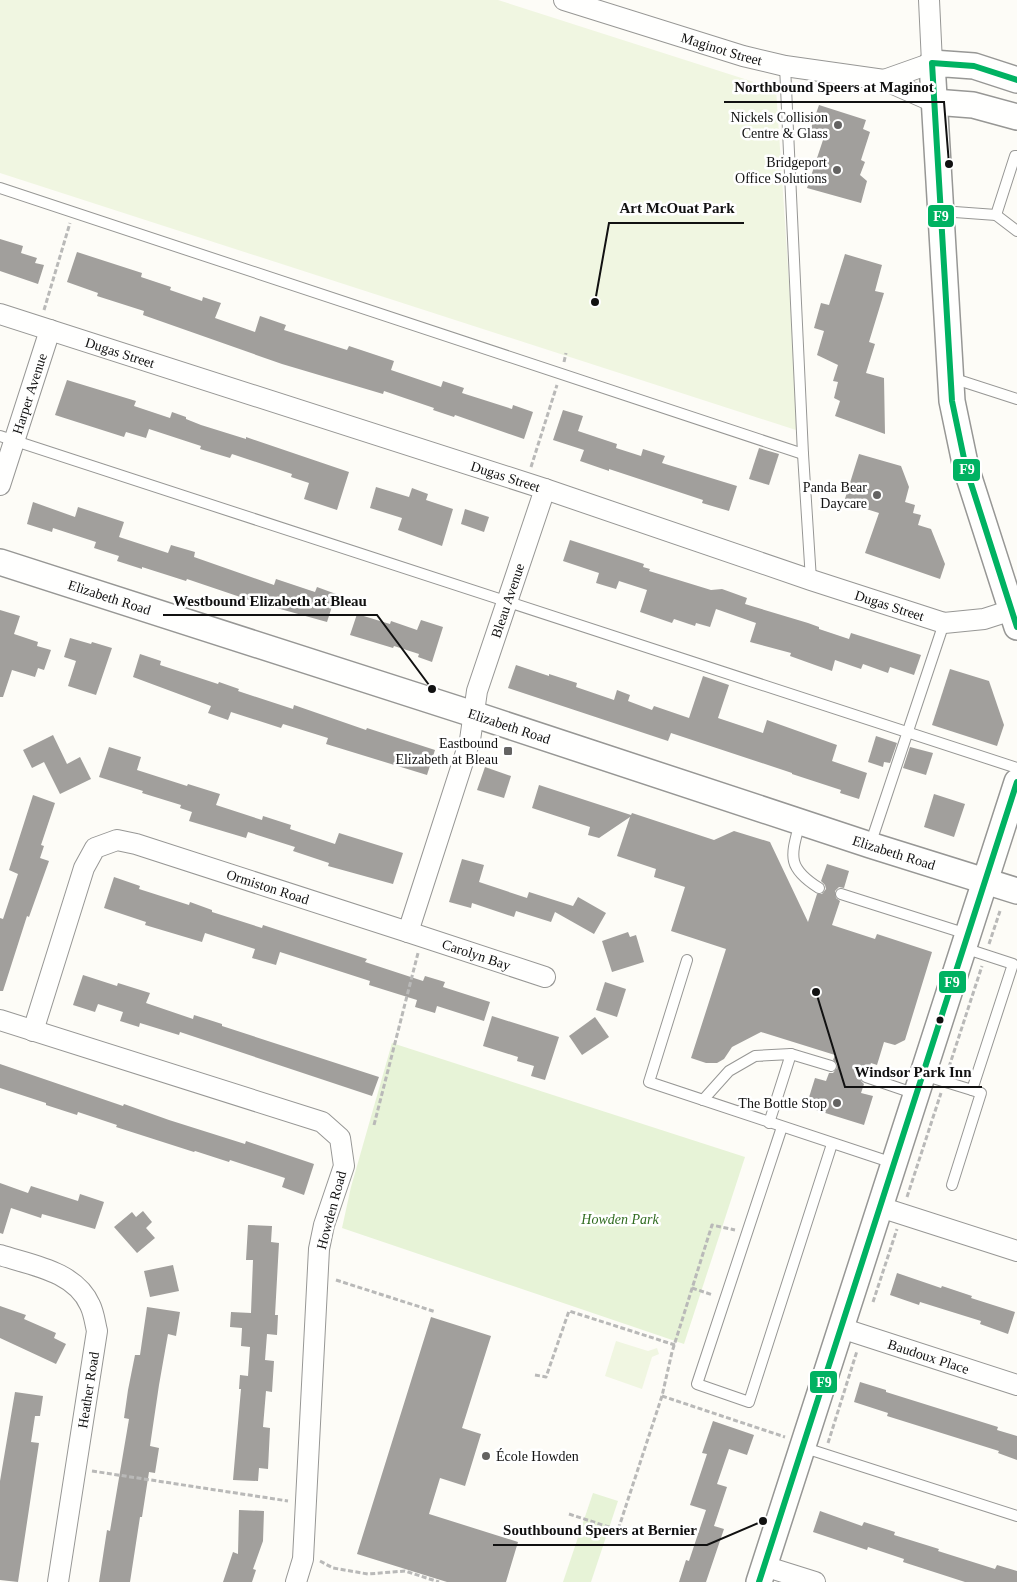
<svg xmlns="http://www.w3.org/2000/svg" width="1017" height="1582" viewBox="0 0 1017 1582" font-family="'Times New Roman',serif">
  <rect width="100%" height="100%" fill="#fdfcf7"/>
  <g fill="#e7f3d7">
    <path d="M392 1043 745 1157 684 1344 342 1228 351 1187Z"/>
    <path d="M593 1493 618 1501 591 1582H563Z"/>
  </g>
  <g fill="#f0f6e1">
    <path d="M0 0H498L776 89 799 431 0 173Z"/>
    <path d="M616 1341 648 1351 657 1348 659 1354 652 1357 642 1389 605 1376Z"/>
  </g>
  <g fill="#a19f9c">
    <path d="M819 105 866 120 863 129 870 132 861 160 865 162 860 175 867 181 861 203 807 188 824 137 810 131Z"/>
    <path d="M0 239 23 246 21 253 37 258 35 263 44 265 38 284 0 271Z"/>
    <path d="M77 252 142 273 141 277 171 287 170 290 202 301 203 297 221 303 215 318 255 332 260 316 286 325 284 330 347 350 349 346 394 361 391 370 441 387 443 381 464 388 462 393 512 409 513 405 533 412 524 439 455 415 454 417 433 410 434 408 384 391 383 394 282 364 143 315 144 311 97 296 98 293 67 282Z"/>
    <path d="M845 254 882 265 875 291 884 293 869 342 875 344 866 373 884 378 885 434 835 416 840 401 834 398 838 382 833 381 838 365 817 355 824 331 814 328 821 303 829 305Z"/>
    <path d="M67 380 136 401 134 406 170 418 172 412 186 417V419L201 425 246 439V437L349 472 337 510 304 499 309 483 291 477 292 474 232 454 230 458 200 449 201 446 149 429 146 438 126 432 124 437 55 415Z"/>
    <path d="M563 410 583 416 578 431 617 444 616 448 641 456 643 449 665 456 662 463 737 486 729 511 702 503 703 500 609 469V471L580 461 584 450 553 440Z"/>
    <path d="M759 448 779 454 769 485 749 479Z"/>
    <path d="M859 454 901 466 909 487 905 502 915 505 913 513 921 515 918 525 931 529 945 564 940 579 865 553 879 513 844 502Z"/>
    <path d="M376 487 409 497 412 488 428 494 426 500 453 509 442 546 398 530 402 518 370 508Z"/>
    <path d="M33 502 75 517 78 507 124 522 119 537 168 553 171 545 195 552 194 557 274 585 276 579 315 592 317 587 336 594 327 622 255 602 187 579 186 581 142 567V569L117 561 119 556 94 548 96 542 53 528 52 532 27 524Z"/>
    <path d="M465 509 489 517 484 532 461 524Z"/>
    <path d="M570 540 644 564 643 567 650 569 649 571 711 590 722 589 747 598 745 604 808 623 819 627V629L849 639 851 633 921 655 914 675 890 667 888 673 863 664 861 669 835 660 832 671 815 665 790 656 791 653 750 642 756 623 716 609 710 627 696 623 695 626 674 619 672 623 640 612 647 590 619 581 616 589 596 583 599 573 563 561Z"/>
    <path d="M0 610 20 616 14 634 38 642 37 646 51 650 44 670 38 668 35 677 12 670 3 697H0Z"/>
    <path d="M357 614 390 624 391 621 417 630 421 620 443 627 432 662 418 657 419 654 394 646 393 648 350 635Z"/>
    <path d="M70 638 91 644 92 642 112 648 96 695 68 686 76 661 64 657Z"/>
    <path d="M140 654 161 661 160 665 218 684 219 682 239 689 238 691 293 709 294 705 366 730 367 728 435 750 427 775 326 744 328 738 283 724 281 728 231 712 228 720 208 713 211 706 133 677Z"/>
    <path d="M516 665 549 676V674L577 683 576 687 614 700 617 690 630 695 628 701 652 710 654 706 689 718 703 676 729 685 718 718 763 733 767 720 837 745 832 761 867 773 859 799 840 793 841 790 792 774V773L671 733 668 741 508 688Z"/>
    <path d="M950 669 989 681 1004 725 997 746 932 725Z"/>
    <path d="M53 735 67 764 80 757 91 779 60 794 44 762 32 768 23 750Z"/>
    <path d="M876 736 897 743 890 763 884 762 883 767 868 762Z"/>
    <path d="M109 747 141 757 137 770 187 786 188 784 220 794 216 805 262 820 263 816 291 825 290 829 335 844 339 833 403 853 393 884 328 866 329 863 293 851 295 847 248 832 246 838 189 821 192 812 180 808 181 805 142 793 143 791 99 777Z"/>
    <path d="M910 747 933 753 926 775 903 768Z"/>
    <path d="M485 767 511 776 504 798 477 790Z"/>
    <path d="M539 785 631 815 632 813 714 840 734 831 770 842 808 922 817 894H822L826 889 825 885 821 881 827 864 849 871 844 888 839 887 835 891 836 898 840 901 832 925 875 939 877 934 932 952 905 1040 895 1045 884 1042 877 1065 871 1063 868 1071 864 1070 860 1074 861 1081 864 1084 861 1093 873 1096 864 1125 806 1107 815 1078 826 1081 829 1073H833L837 1068 838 1064 833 1060 835 1055 761 1032 732 1047 724 1059 717 1063H706L691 1058 726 949 671 931 685 887 654 877 656 869 617 856 630 817 599 838 588 835 590 827 532 808Z"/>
    <path d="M934 794 965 804 954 837 924 827Z"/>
    <path d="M33 795 55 803 41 845 44 846 40 858 49 861 29 917 27 916 3 991H0V918L3 919 18 874 9 870Z"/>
    <path d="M462 859 484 865 479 882 527 898 529 892 573 906 578 897 606 913 594 934 555 912 551 922 516 911 514 917 472 903 471 908 449 902Z"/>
    <path d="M114 877 140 886 139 889 189 905 190 902 212 910V912L262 928 263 925 367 959 365 962 423 981 425 976 445 982 443 987 490 1002 484 1021 437 1006 435 1013 415 1007 417 1000 369 985 370 981 280 952 276 965 252 958 255 949 205 933 202 942 145 925 146 922 104 908Z"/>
    <path d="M628 932 630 937 636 935 644 962 612 972 602 941Z"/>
    <path d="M83 975 117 986 118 983 150 993 146 1003 193 1019 194 1015 222 1024V1026L379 1077 372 1096 180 1032 179 1035 140 1023 139 1027 120 1021 123 1012 98 1004 95 1012 73 1005Z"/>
    <path d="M605 982 626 989 617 1017 596 1010Z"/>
    <path d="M492 1016 559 1037 545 1080 531 1076 534 1066 517 1061 518 1057 483 1046Z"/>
    <path d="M595 1017 609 1037 582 1055 569 1036Z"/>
    <path d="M0 1064 123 1106 124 1104 169 1120 245 1144 246 1141 314 1164 304 1195 282 1187 285 1178 230 1160 229 1162 195 1151 194 1152 116 1127 117 1125 78 1112 77 1115 46 1105V1103L0 1088Z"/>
    <path d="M0 1183 28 1193 31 1186 78 1201 80 1194 104 1202 95 1229 42 1214 41 1218 11 1208 3 1234 0 1233Z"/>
    <path d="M143 1211 152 1222 146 1228 155 1238 137 1253 114 1227 132 1212 136 1217Z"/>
    <path d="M248 1225 272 1226 271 1242 279 1243 275 1315H278L277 1335 267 1334 265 1360 274 1361 272 1392 266 1391 263 1427 270 1428 268 1469 259 1468 258 1481 233 1480 241 1389H239L240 1375 248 1376 250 1347 241 1346 242 1328 230 1327 231 1312 251 1313 253 1260H246Z"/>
    <path d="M173 1265 179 1291 150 1297 144 1271Z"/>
    <path d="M897 1273 941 1288 942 1286 972 1296 971 1298 1015 1312 1008 1334 980 1324 981 1321 920 1302 919 1305 890 1295Z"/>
    <path d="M0 1306 26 1315 24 1319 56 1333 54 1338 66 1344 56 1364 0 1338Z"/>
    <path d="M147 1307 180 1312 176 1336 168 1334 159 1385 150 1446 159 1448 155 1473 149 1472 142 1517H140L130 1582H99L107 1530 110 1531 129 1419 124 1418 128 1390 135 1355H140Z"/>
    <path d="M431 1317 491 1336 462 1428 481 1434 465 1486 440 1478 429 1514 518 1542 506 1582H447L357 1554Z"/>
    <path d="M860 1382 886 1390V1392L998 1427 997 1430 1017 1436V1460L998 1453 999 1451 887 1416 888 1413 854 1402Z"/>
    <path d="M15 1392 43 1396 40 1416H35L31 1442 39 1443 18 1582 0 1580V1481Z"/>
    <path d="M713 1421 754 1435 747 1455 729 1449 717 1484 727 1487 714 1526 724 1529 706 1582H679L686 1560 689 1561 706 1510 690 1505 707 1454 702 1453Z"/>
    <path d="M239 1510 264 1511 263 1541 253 1569 256 1570 252 1582H223L233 1552 238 1554Z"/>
    <path d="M820 1511 862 1526 864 1522 895 1532 894 1535 939 1549 938 1551 995 1569 997 1565 1017 1571V1582H965L903 1562 904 1559 868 1547 867 1550 813 1532Z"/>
  </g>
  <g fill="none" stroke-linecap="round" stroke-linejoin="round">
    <defs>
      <g id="service">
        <path d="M785 66 803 454 811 580"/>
        <path d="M0 188 803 454"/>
        <path d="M941 211 996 215 1015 156H1017"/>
        <path d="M996 215 1017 231"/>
        <path d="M952 378 1017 399"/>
        <path d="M0 436 1017 768"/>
        <path d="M800 822C791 856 786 867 819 888"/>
        <path d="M870 845 944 623"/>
        <path d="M841 894 967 934"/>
        <path d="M687 960 649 1082 893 1163"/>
        <path d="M791 1054 831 1066"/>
        <path d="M923 1075 972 1090 1013 964 964 948"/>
        <path d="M866 1077 916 1094"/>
        <path d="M703 1100 729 1071 755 1056 791 1054 769 1123"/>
        <path d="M782 1127 697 1384 749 1402 832 1144"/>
        <path d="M952 1185 981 1093 972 1090"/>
        <path d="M802 1447 1017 1516"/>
      </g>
      <g id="minor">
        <path id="s1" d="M564 0 743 56 785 66 884 80 934 102"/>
        <path d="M884 80 932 63 929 0"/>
        <path id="s2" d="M0 314 545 489 811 580 944 623 984 619 1012 610"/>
        <path id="s3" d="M0 485 50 330"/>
        <path id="s4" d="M408 932 545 977"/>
        <path d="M0 1020 322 1122 340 1138 344 1166 324 1225 319 1249 303 1559 296 1582"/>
        <path id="s5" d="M33 1031 84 868 95 848 117 840 136 844 408 932 470 740 477 691 545 489"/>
        <path d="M880 1207 1017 1251"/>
        <path d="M0 1255C31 1265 75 1271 90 1305 94 1313 95 1323 97 1331L58 1582"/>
        <path id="s6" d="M841 1328 1017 1385"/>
        <path d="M764 1566 815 1582"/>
      </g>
      <g id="tertiary">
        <path d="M1017 80 974 66 932 63 952 401 966 468 1017 627"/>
        <path d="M934 102 973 105 1017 117"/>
        <path id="s7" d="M0 562 473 714 870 845 1017 891"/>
        <path d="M759 1582 1017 782"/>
      </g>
    </defs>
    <use href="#service" stroke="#979795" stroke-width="12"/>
    <use href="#minor" stroke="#979795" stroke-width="22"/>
    <use href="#tertiary" stroke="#979795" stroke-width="28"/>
    <g stroke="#b9b9b8" stroke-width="3" stroke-dasharray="5 2.5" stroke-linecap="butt">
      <path d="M44 310 70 223"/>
      <path d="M564 362 566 353"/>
      <path d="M531 467 557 385"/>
      <path d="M989 944 1000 911"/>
      <path d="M949 1067 982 966"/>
      <path d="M374 1125 418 953"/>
      <path d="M907 1197 941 1093"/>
      <path d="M336 1280 436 1312"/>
      <path d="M692 1288 713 1295"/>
      <path d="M873 1302 897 1229"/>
      <path d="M535 1375 546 1377 569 1311 675 1345"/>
      <path d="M662 1396 785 1437"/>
      <path d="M828 1443 857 1351"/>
      <path d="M92 1471 288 1501"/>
      <path d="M569 1514 618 1530 662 1396 672 1352 712 1225 735 1230"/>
      <path d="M320 1561 333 1568 368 1574 405 1571 439 1582"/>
    </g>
    <use href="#service" stroke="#fffffe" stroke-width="10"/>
    <use href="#minor" stroke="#fffffe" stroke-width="20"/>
    <use href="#tertiary" stroke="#fffffe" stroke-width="25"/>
    <defs>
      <g id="bus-1">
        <path d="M1017 80 974 66 932 63 952 401 966 468 1017 627"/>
        <path d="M759 1582 1017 782"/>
      </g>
    </defs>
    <use href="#bus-1" stroke="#fff" stroke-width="10"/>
    <use href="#bus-1" stroke="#00b262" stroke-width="6"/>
  </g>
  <g fill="#646362" stroke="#fff" stroke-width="2">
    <circle cx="838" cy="125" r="5"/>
    <circle cx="837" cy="170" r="5"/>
    <circle cx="877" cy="495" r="5"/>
    <rect x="503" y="746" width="10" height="10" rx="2.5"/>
    <circle cx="837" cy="1103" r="5"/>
    <circle cx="486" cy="1456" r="5"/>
  </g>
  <circle fill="#111" stroke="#fff" stroke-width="2" cx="940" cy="1020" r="4.5"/>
  <g text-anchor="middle" stroke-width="5" stroke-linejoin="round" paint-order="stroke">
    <g font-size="14" fill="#111" stroke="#fff">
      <text dy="5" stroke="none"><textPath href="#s1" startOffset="165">Maginot Street</textPath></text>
      <text dy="5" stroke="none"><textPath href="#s2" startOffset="126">Dugas Street</textPath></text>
      <text dy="5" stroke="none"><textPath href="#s3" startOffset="96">Harper Avenue</textPath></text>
      <text dy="5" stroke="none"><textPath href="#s2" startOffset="531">Dugas Street</textPath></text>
      <text dy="5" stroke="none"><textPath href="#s7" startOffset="115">Elizabeth Road</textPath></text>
      <text dy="5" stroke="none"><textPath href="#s5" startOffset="869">Bleau Avenue</textPath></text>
      <text dy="5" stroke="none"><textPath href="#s2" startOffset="936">Dugas Street</textPath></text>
      <text dy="5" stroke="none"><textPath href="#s7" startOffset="535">Elizabeth Road</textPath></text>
      <text dy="5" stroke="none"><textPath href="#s7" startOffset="940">Elizabeth Road</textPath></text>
      <text dy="5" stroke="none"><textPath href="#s5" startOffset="375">Ormiston Road</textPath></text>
      <text dy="5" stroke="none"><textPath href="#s4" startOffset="72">Carolyn Bay</textPath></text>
      <text transform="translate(331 1210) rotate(-75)" y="5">Howden Road</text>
      <text dy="5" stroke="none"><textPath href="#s6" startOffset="92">Baudoux Place</textPath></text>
      <text transform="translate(88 1390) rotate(-81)" y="5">Heather Road</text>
    </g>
    <g font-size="14" fill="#111" stroke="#fff" text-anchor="end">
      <text x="828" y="122">Nickels Collision<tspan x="828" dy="16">Centre &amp; Glass</tspan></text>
      <text x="827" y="167">Bridgeport<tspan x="827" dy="16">Office Solutions</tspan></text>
      <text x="867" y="492">Panda Bear<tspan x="867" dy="16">Daycare</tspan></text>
      <text x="498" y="748">Eastbound<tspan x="498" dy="16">Elizabeth at Bleau</tspan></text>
      <text x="827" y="1108">The Bottle Stop</text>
      <text x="496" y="1461" text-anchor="start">École Howden</text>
    </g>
    <g font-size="14" font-style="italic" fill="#2f6b1f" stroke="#fff">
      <text x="620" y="1224">Howden Park</text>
    </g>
  </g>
  <path fill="none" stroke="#111" stroke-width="2" d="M949 164L944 102H724M595 302L609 223H744M432 689L377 615H163M816 992L845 1087H982M763 1521L707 1545H493"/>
  <g fill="#111" stroke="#fff" stroke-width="2">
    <circle cx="949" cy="164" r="5"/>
    <circle cx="595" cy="302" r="5"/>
    <circle cx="432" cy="689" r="5"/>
    <circle cx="816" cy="992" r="5"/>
    <circle cx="763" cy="1521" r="5"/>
  </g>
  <g font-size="15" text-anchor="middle" font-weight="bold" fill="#111" stroke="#fff" stroke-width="5" stroke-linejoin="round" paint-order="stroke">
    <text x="834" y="92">Northbound Speers at Maginot</text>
    <text x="677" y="213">Art McOuat Park</text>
    <text x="270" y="606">Westbound Elizabeth at Bleau</text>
    <text x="913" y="1077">Windsor Park Inn</text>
    <text x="600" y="1535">Southbound Speers at Bernier</text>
  </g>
  <g stroke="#fff" stroke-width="2">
    <rect x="927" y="204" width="28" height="24" rx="5" fill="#00b262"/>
    <rect x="952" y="458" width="29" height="24" rx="5" fill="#00b262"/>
    <rect x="938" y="970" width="29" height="24" rx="5" fill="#00b262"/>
    <rect x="809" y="1370" width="29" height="24" rx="5" fill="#00b262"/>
  </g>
  <g font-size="14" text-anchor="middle" font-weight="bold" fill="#fff">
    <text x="941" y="221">F9</text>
    <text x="967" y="474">F9</text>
    <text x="952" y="987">F9</text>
    <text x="824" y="1387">F9</text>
  </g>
</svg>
